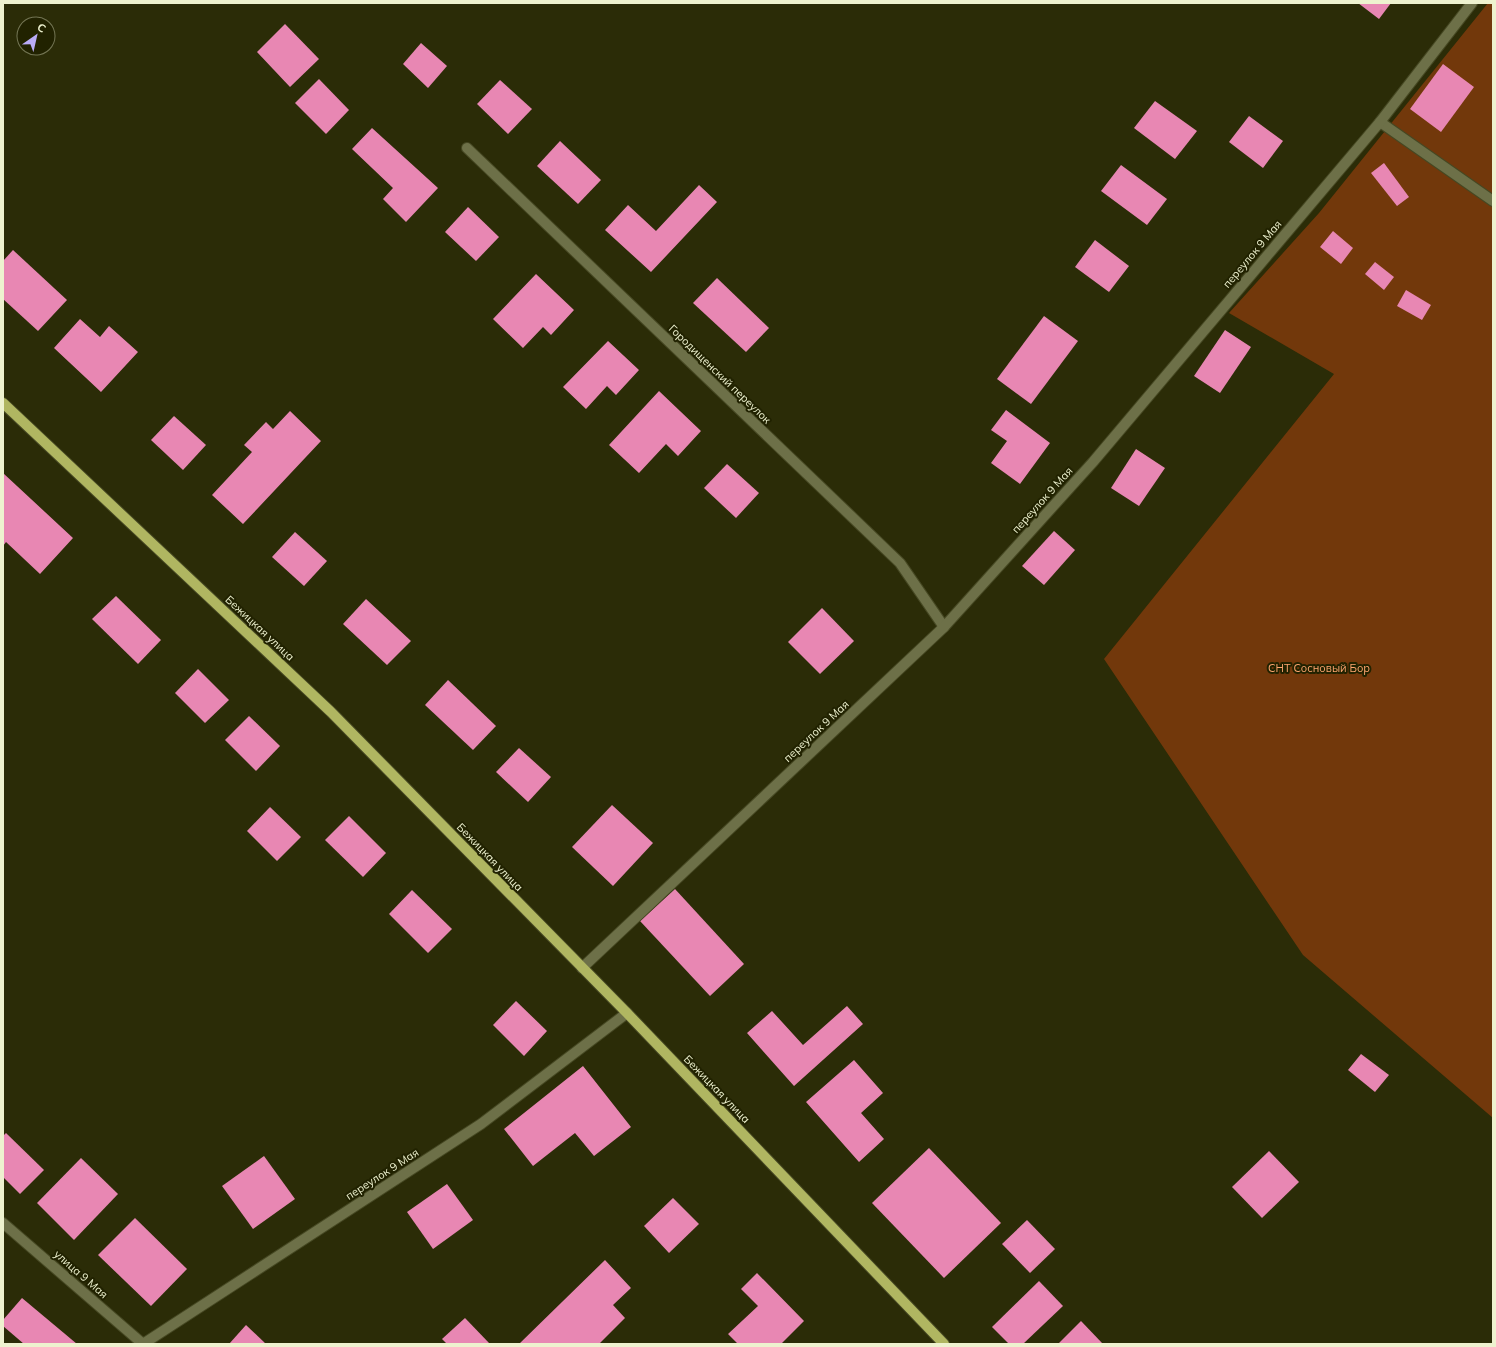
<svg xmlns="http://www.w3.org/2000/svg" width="1496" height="1347" viewBox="0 0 1496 1347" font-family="Mulish,sans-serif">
  <rect width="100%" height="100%" fill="#2b2c07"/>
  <path fill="#72380b" d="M1488 3H1493V1118L1303 955 1104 659 1334 374 1229 313 1319 213Z"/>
  <g fill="#e887b3">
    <path d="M1358 3H1391L1379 19Z"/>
    <path d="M285 24 319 59 290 87 257 52Z"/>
    <path d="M421 43 447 66 428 88 403 64Z"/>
    <path d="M1443 64 1474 87 1441 132 1410 109Z"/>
    <path d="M319 79 349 110 326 134 295 103Z"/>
    <path d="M500 80 532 109 508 134 477 104Z"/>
    <path d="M1155 101 1197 131 1175 159 1134 128Z"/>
    <path d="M1249 116 1283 141 1263 168 1229 142Z"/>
    <path d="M372 128 438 188 406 222 383 199 393 188 352 149Z"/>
    <path d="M560 141 601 180 578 204 537 166Z"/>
    <path d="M1384 163 1409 197 1397 206 1371 173Z"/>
    <path d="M1121 165 1167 199 1147 225 1101 191Z"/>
    <path d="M699 185 717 202 651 272 605 230 628 205 656 231Z"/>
    <path d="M468 207 499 237 476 261 445 232Z"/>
    <path d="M1333 231 1353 248 1341 264 1320 247Z"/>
    <path d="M1095 240 1129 266 1109 292 1075 267Z"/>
    <path d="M13 250 67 300 38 331 3 299V261Z"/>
    <path d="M1375 262 1394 277 1384 290 1365 274Z"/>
    <path d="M536 274 574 310 551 335 543 327 523 348 493 319Z"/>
    <path d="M717 278 769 328 746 352 693 303Z"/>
    <path d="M1406 290 1431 305 1422 320 1397 306Z"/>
    <path d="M1044 316 1078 341 1031 404 997 379Z"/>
    <path d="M80 319 100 337 109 326 138 352 101 392 54 348Z"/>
    <path d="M1225 330 1251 347 1220 393 1194 376Z"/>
    <path d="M608 341 639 370 616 395 607 386 586 409 563 387Z"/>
    <path d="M659 391 701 431 678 456 666 444 639 473 609 445Z"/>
    <path d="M1006 410 1050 443 1020 484 991 463 1007 441 991 430Z"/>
    <path d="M290 411 321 441 243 524 212 495 252 452 244 445 266 422 273 429Z"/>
    <path d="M174 416 206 445 183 470 151 440Z"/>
    <path d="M1136 449 1165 468 1139 506 1111 488Z"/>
    <path d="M727 464 759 493 736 518 704 488Z"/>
    <path d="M3 473 73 538 40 574 6 542 3 546Z"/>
    <path d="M1054 531 1075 550 1044 585 1022 566Z"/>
    <path d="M295 532 327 561 304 586 272 557Z"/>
    <path d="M116 596 161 640 138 664 92 619Z"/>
    <path d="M366 599 411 641 387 665 343 624Z"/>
    <path d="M822 608 854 641 820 674 788 642Z"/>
    <path d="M198 669 229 700 205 723 175 693Z"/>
    <path d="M448 680 496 726 473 750 425 705Z"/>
    <path d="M249 716 280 746 256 771 225 740Z"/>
    <path d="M519 748 551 777 528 802 496 772Z"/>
    <path d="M612 805 653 843 613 886 572 847Z"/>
    <path d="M270 807 301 837 277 861 247 831Z"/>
    <path d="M349 816 386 853 363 877 325 840Z"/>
    <path d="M675 889 744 964 710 996 640 921Z"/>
    <path d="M412 890 452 929 428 953 389 914Z"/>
    <path d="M516 1001 547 1031 524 1056 493 1025Z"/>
    <path d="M847 1006 863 1024 794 1086 747 1033 772 1011 803 1045Z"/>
    <path d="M1361 1054 1389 1075 1375 1092 1348 1070Z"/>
    <path d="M854 1060 883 1093 861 1113 884 1139 859 1162 806 1102Z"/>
    <path d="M583 1066 631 1127 594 1156 575 1133 533 1166 504 1129Z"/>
    <path d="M6 1133 44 1170 20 1194 3 1177V1136Z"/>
    <path d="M929 1148 1001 1223 944 1278 872 1203Z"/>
    <path d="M1269 1151 1299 1182 1262 1218 1232 1187Z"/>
    <path d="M264 1156 295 1199 253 1229 222 1186Z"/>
    <path d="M81 1158 118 1194 74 1240 37 1203Z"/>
    <path d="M447 1184 473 1220 433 1249 407 1212Z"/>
    <path d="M673 1198 699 1224 669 1253 644 1226Z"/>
    <path d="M135 1218 187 1269 151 1306 98 1255Z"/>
    <path d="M1027 1220 1055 1249 1030 1273 1002 1244Z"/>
    <path d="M605 1260 631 1288 613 1305 625 1318 599 1344H519Z"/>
    <path d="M757 1273 804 1321 781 1344H738L728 1334 758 1306 741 1289Z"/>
    <path d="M1039 1281 1063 1306 1023 1344H1009L992 1327Z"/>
    <path d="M22 1298 77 1344H24L3 1326V1320Z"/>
    <path d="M465 1318 490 1344H447L442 1339Z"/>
    <path d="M1081 1321 1103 1344H1058Z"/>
    <path d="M246 1325 266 1344H229Z"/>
  </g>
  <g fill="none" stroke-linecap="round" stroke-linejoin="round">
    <defs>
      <path id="service" d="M1380 122 1493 201"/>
      <g id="minor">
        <path d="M467 148 900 563 944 627"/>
        <path d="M582 968 944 627 1093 462 1380 122 1472 3"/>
        <path d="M3 1223 143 1344"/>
        <path d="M143 1344 481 1124 627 1013"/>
      </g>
      <path id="primary" d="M3 403 331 712 627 1013 944 1344"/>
    </defs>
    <use href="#service" stroke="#464823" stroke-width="12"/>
    <use href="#minor" stroke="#464823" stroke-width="12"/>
    <use href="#primary" stroke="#464823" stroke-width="12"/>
    <use href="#service" stroke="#6d7048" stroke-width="10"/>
    <use href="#minor" stroke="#6d7048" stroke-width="10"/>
    <use href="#primary" stroke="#b0b661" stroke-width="10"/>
  </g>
  <g text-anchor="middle" stroke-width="4" stroke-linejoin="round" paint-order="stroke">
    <g font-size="11" fill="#eef2cf" stroke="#212200">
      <text transform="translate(1252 254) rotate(-50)" y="4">переулок 9 Мая</text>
      <text transform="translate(720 374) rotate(44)" y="4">Городищенский переулок</text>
      <text transform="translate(1042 500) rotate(-48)" y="4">переулок 9 Мая</text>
      <text transform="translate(260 628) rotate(43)" y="4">Бежицкая улица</text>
      <text transform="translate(816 731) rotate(-43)" y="4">переулок 9 Мая</text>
      <text transform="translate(490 857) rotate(46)" y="4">Бежицкая улица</text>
      <text transform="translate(717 1089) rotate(46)" y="4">Бежицкая улица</text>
      <text transform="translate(382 1174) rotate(-33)" y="4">переулок 9 Мая</text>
      <text transform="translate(81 1274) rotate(41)" y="4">улица 9 Мая</text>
    </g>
    <g font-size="11" fill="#fea66f" stroke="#212200">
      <text x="1319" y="672">СНТ Сосновый Бор</text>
    </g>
  </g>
  <rect width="1496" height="1347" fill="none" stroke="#eef2cf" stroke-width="8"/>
  <g transform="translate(36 36) rotate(34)"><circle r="19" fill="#212200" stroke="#737553"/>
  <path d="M0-3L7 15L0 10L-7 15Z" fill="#b9abf7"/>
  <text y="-6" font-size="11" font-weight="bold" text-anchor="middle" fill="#eef2cf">С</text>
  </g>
</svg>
